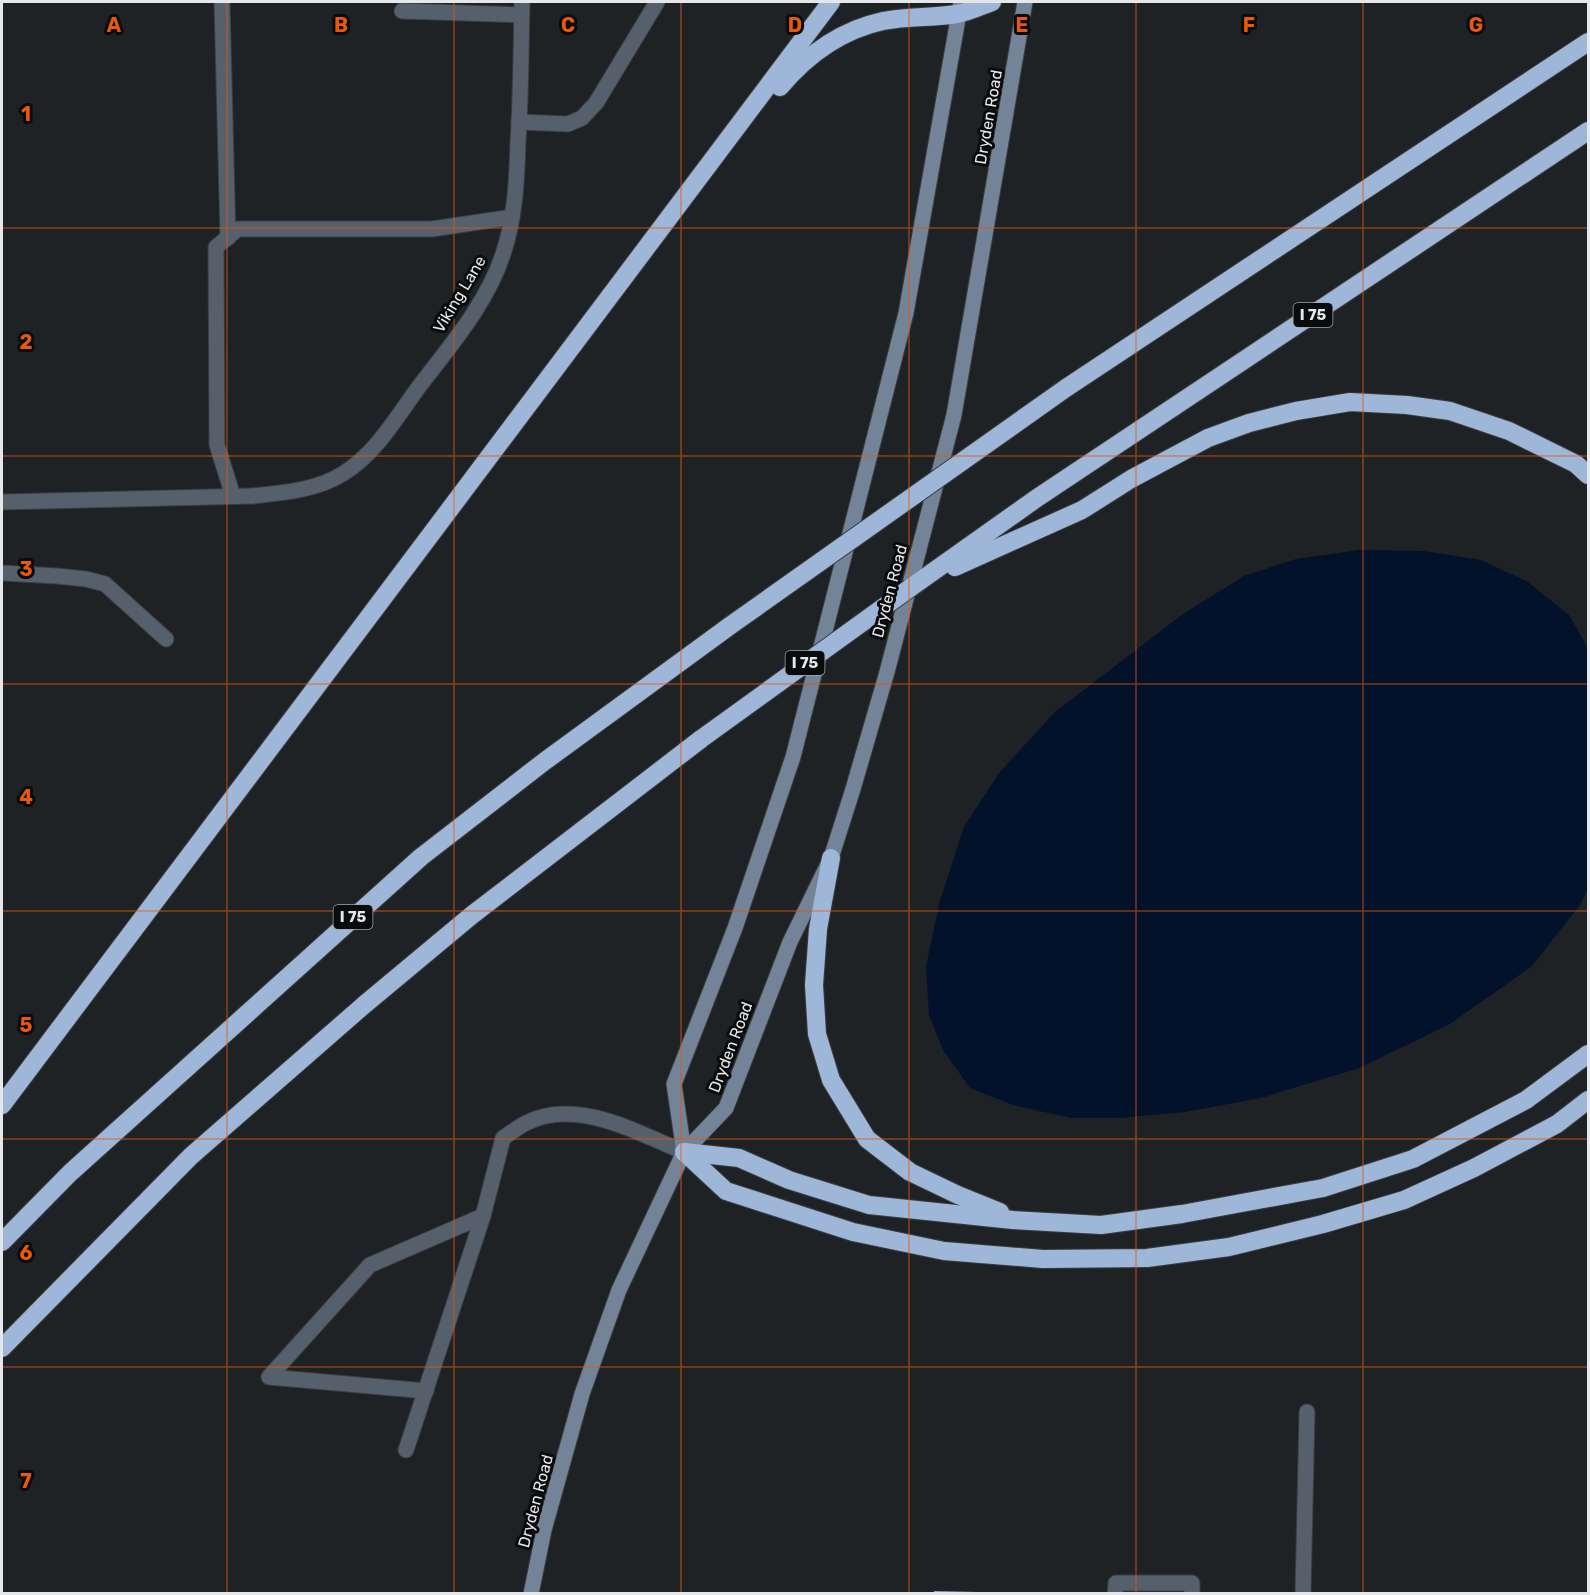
<svg xmlns="http://www.w3.org/2000/svg" width="1590" height="1595" viewBox="0 0 1590 1595" font-family="Rubik,sans-serif">
  <rect width="100%" height="100%" fill="#1f2225"/>
  <path fill="#02122a" d="M1359 550 1424 551 1481 560 1528 582 1570 616 1588 649V888L1580 905 1532 966 1450 1024 1359 1068 1261 1098 1185 1112 1119 1118H1071L1013 1105 970 1088 943 1050 929 1015 926 966 940 900 964 827 999 773 1055 712 1183 614 1244 576 1296 559Z"/>
  <path fill="#90a8c9" d="M934 1591 979 1592V1594H934Z"/>
  <g fill="none" stroke-linecap="round" stroke-linejoin="round">
    <defs>
      <g id="service">
        <path d="M222 2 228 238"/>
        <path d="M402 11 522 15"/>
        <path d="M519 122 568 124 582 118 596 103 657 2"/>
        <path d="M233 496 217 445 216 247 238 229H432L512 217"/>
        <path d="M2 502 252 496"/>
        <path d="M2 573 57 576 86 579 105 584 166 639"/>
        <path d="M426 1391 269 1377 370 1265 483 1216"/>
        <path d="M406 1450 483 1216 503 1138C511 1133 518 1127 526 1123 576 1097 638 1133 684 1152"/>
        <path d="M1115 1594 1116 1583H1192V1594"/>
        <path d="M1303 1594 1307 1412"/>
      </g>
      <path id="minor" d="M252 496C283 493 318 490 344 473 376 453 396 418 418 388 449 347 487 304 503 254 515 219 517 179 518 142 521 95 521 48 522 2"/>
      <g id="secondary">
        <path d="M684 1152 674 1084 735 928 793 757 906 313 961 2"/>
        <path d="M531 1594 544 1530 582 1394 619 1290 684 1152 726 1108 790 942 831 858 853 789 887 672 954 415 1025 2"/>
      </g>
      <g id="motorway">
        <path d="M780 87C807 55 841 30 883 21 907 16 933 18 957 14 969 12 981 6 992 2"/>
        <path d="M1066 388 1588 42"/>
        <path d="M955 567 1082 510 1131 479 1208 438 1249 423 1296 411 1350 402 1407 405 1450 411 1509 431 1576 464 1588 475"/>
        <path d="M910 588 1037 498 1588 131"/>
        <path d="M831 858 818 929 814 985 817 1034 831 1080 867 1139 910 1172 958 1195 1000 1212"/>
        <path d="M2 1105 831 2"/>
        <path d="M684 1152 726 1191 853 1232 944 1251 1043 1259 1147 1258 1229 1247 1323 1224 1404 1200 1474 1168 1557 1124 1588 1100"/>
        <path d="M684 1152 739 1158 789 1180 869 1205 1013 1220 1101 1225 1182 1214 1323 1188 1413 1159 1526 1100 1588 1054"/>
        <path d="M2 1242 70 1173 421 857 545 761 731 625"/>
        <path d="M2 1348 191 1156 364 1005 472 915 701 739"/>
      </g>
    </defs>
    <use href="#service" stroke="#3b3e41" stroke-width="17"/>
    <use href="#minor" stroke="#3b3e41" stroke-width="17"/>
    <use href="#secondary" stroke="#3b3e41" stroke-width="17"/>
    <use href="#motorway" stroke="#3b3e41" stroke-width="20"/>
    <use href="#service" stroke="#56606d" stroke-width="15"/>
    <use href="#minor" stroke="#56606d" stroke-width="15"/>
    <use href="#secondary" stroke="#738398" stroke-width="15"/>
    <use href="#motorway" stroke="#9eb7d8" stroke-width="18"/>
    <defs>
      <g id="motorway-bridge">
        <path d="M731 625 1066 388"/>
        <path d="M701 739 910 588"/>
      </g>
    </defs>
    <use href="#motorway-bridge" stroke="#3b3e41" stroke-width="20" stroke-linecap="butt"/>
    <use href="#motorway-bridge" stroke="#9eb7d8" stroke-width="18"/>
  </g>
  <path fill="none" stroke="#e8590c" stroke-width="1.5" stroke-opacity="0.55" d="M227 2V1594M454 2V1594M681 2V1594M909 2V1594M1136 2V1594M1363 2V1594M2 228H1588M2 456H1588M2 684H1588M2 911H1588M2 1139H1588M2 1367H1588"/>
  <g text-anchor="middle" stroke-width="6" stroke-linejoin="round" paint-order="stroke">
    <g fill="#0a0b0d" stroke="#a3a5a8" stroke-width="1.5">
      <rect x="1293.5" y="303" width="39" height="24" rx="4.5"/>
      <rect x="785.5" y="651" width="39" height="24" rx="4.5"/>
      <rect x="333.5" y="905" width="39" height="24" rx="4.5"/>
    </g>
    <g font-size="15" font-weight="bold" fill="#e5e7ea">
      <text x="1313" y="320">I 75</text>
      <text x="805" y="668">I 75</text>
      <text x="353" y="922">I 75</text>
    </g>
    <g font-size="16" fill="#e5e7ea" stroke="#0a0b0d">
      <text transform="translate(988 117) rotate(-80)" y="6">Dryden Road</text>
      <text transform="translate(459 294) rotate(-59)" y="6">Viking Lane</text>
      <text transform="translate(889 591) rotate(-75)" y="6">Dryden Road</text>
      <text transform="translate(730 1047) rotate(-69)" y="6">Dryden Road</text>
      <text transform="translate(535 1501) rotate(-75)" y="6">Dryden Road</text>
    </g>
  </g>
  <g font-size="20" text-anchor="middle" font-weight="bold" fill="#e8590c" stroke="#0a0b0d" stroke-width="6" stroke-linejoin="round" paint-order="stroke">
    <text x="114" y="32">A</text>
    <text x="341" y="32">B</text>
    <text x="568" y="32">C</text>
    <text x="795" y="32">D</text>
    <text x="1022" y="32">E</text>
    <text x="1249" y="32">F</text>
    <text x="1476" y="32">G</text>
    <text x="26" y="121">1</text>
    <text x="26" y="349">2</text>
    <text x="26" y="576">3</text>
    <text x="26" y="804">4</text>
    <text x="26" y="1032">5</text>
    <text x="26" y="1260">6</text>
    <text x="26" y="1488">7</text>
  </g>
  <rect width="1590" height="1595" fill="none" stroke="#e5e7ea" stroke-width="6"/>
</svg>
